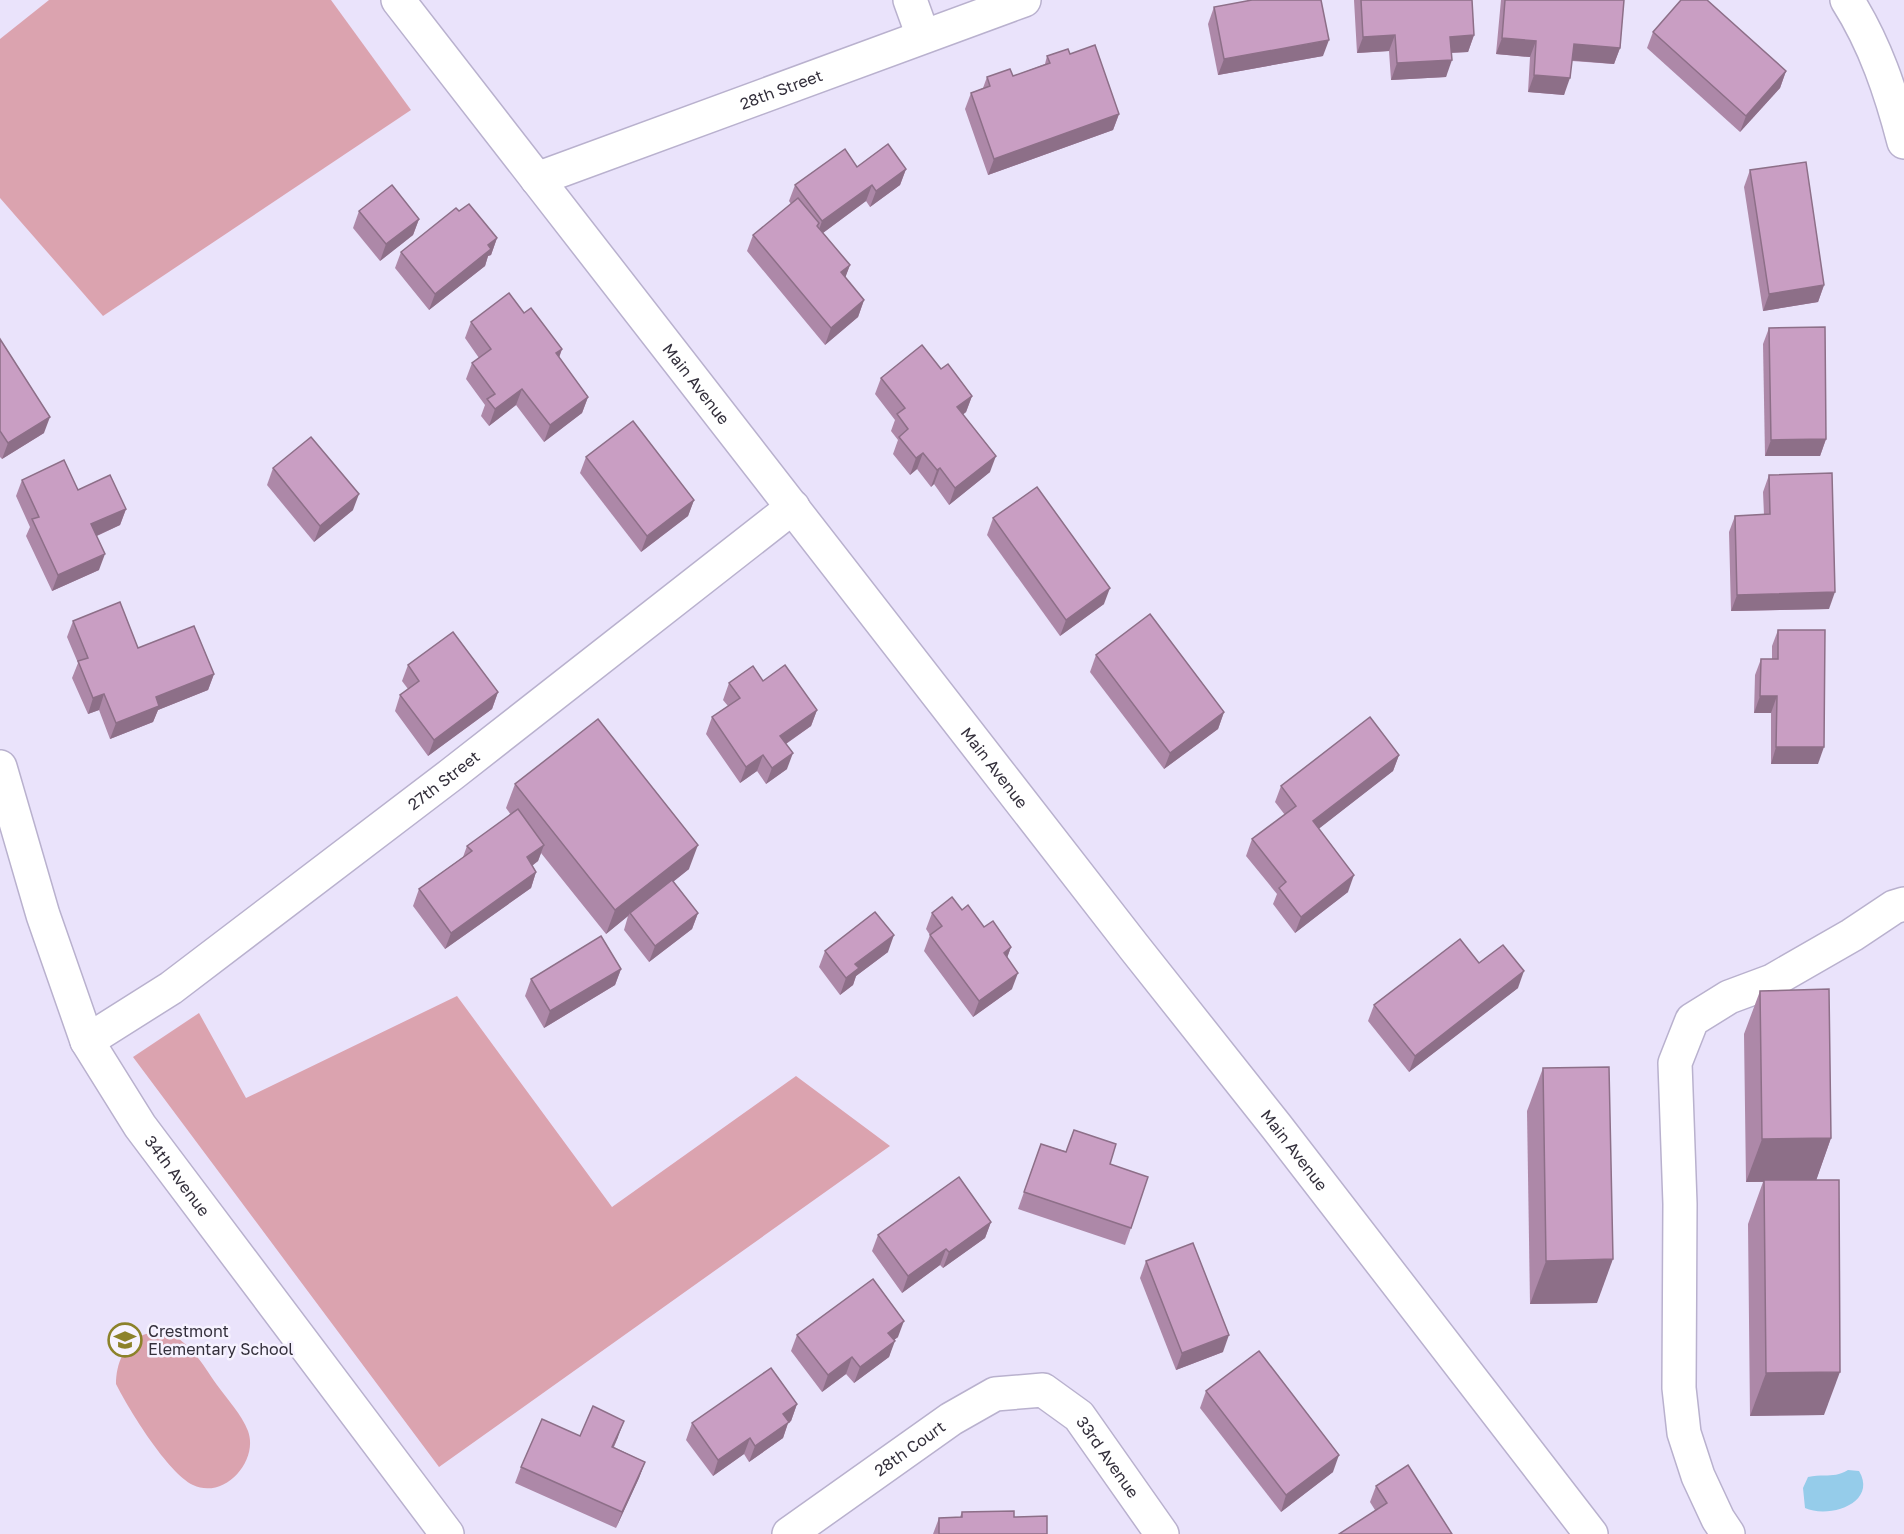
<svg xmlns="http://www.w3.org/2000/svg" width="1904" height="1534" viewBox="0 0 1904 1534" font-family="'Golos Text',sans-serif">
  <rect width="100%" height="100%" fill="#eae3fb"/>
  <g fill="#dba3af">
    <path d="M49 0H331L411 110 103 316 0 198V39Z"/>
    <path d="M457 996 612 1207 796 1076 890 1146 439 1467 133 1057 199 1013 246 1098Z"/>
    <path d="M168 1332C193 1346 201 1362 217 1385 227 1399 242 1415 248 1431 259 1461 224 1500 193 1485 168 1473 129 1410 116 1384 116 1364 124 1344 143 1335 150 1332 161 1333 168 1332Z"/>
  </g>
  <path fill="#95ccea" d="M1848 1470 1859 1471C1878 1503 1829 1519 1805 1508L1803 1488 1808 1477C1823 1473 1834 1479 1848 1470Z"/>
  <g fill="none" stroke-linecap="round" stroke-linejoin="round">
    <defs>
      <g id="minor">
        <path d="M910 0 923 36"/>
        <path d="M1847 0C1875 44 1891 92 1904 142"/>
        <path id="s1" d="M537 179 1024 0"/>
        <path id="s2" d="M0 767 43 915 87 1041 140 1126 447 1534"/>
        <path id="s3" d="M87 1041 171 988 452 774 793 507"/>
        <path id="s4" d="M789 1534 951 1419 995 1394 1043 1390 1079 1416 1162 1534"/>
        <path d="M1728 1534 1718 1519 1698 1476 1684 1433 1679 1388 1680 1204 1675 1063 1692 1020 1729 997 1772 981 1852 935 1894 907 1904 904"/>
      </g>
      <g id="major">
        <path id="s5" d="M398 0 1134 947 1276 1126 1591 1534"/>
      </g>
    </defs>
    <use href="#minor" stroke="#b9b1ce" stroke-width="36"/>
    <use href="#major" stroke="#b9b1ce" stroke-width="36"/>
    <use href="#minor" stroke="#fff" stroke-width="33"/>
    <use href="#major" stroke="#fff" stroke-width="33"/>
  </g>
  <g fill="#ad88a8">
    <path d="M1354 0H1472L1474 35 1468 52 1451 53 1446 77 1391 80 1389 51 1357 53Z"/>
    <path d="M1501 0H1624L1620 48 1614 64 1572 61 1564 95 1528 92 1530 57 1496 54Z"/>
    <path d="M1214 7 1323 56 1218 75 1208 24Z"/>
    <path d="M1653 32 1786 71 1780 88 1740 132 1647 48Z"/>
    <path d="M1070 54 1119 114 1113 130 988 175 965 109 971 93 983 88 987 77 1013 76 1045 64 1047 56Z"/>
    <path d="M857 167 906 169 900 185 870 207 866 201 823 233 850 265 845 277 864 300 858 317 825 345 747 251 753 235 791 204 789 201 795 185Z"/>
    <path d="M1750 170 1824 285 1818 302 1763 311 1744 187Z"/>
    <path d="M359 211 419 219 413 235 380 261 353 228Z"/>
    <path d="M459 211 497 238 491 255 488 256 485 266 429 310 395 268 401 252Z"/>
    <path d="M524 313 562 349 559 358 588 397 582 413 544 442 516 405 489 426 481 416 485 405 466 379 472 363 479 358 465 338 471 322Z"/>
    <path d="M1769 328 1826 439 1820 456H1765L1763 344Z"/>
    <path d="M0 339 44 433 2 459 0 457Z"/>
    <path d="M941 369 972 396 966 412 963 414 990 472 949 505 934 484 931 487 917 469 910 475 893 454 898 440 891 431 895 420 875 394 881 378Z"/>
    <path d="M586 457 694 500 688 516 641 552 580 473Z"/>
    <path d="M273 468 353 510 314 542 267 485Z"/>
    <path d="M1769 475 1829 609 1731 611 1729 532 1735 516 1764 515 1763 492Z"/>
    <path d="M22 480 78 490 126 509 120 525 97 536 99 570 52 591 26 536 30 527 16 496Z"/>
    <path d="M993 518 1104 604 1060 636 987 535Z"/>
    <path d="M73 621 138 648 214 674 208 690 158 710 153 722 110 739 99 710 88 714 72 678 78 663 67 637Z"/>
    <path d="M1778 630 1818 764H1771V713H1754L1755 675 1761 659H1772V646Z"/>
    <path d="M1096 655 1224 712 1218 729 1164 769 1090 672Z"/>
    <path d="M408 665 498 692 492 709 428 756 395 711 400 695 408 689 402 681Z"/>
    <path d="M763 681 817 710 811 726 786 744 787 769 766 784 757 771 740 783 706 734 712 717 728 706 723 700 729 683Z"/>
    <path d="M1399 755 1393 771 1318 829 1348 892 1295 933 1273 904 1277 894 1246 856 1252 839 1285 815 1275 802 1281 786Z"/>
    <path d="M515 784 689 869 673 882 698 913 692 929 649 962 624 930 628 916 606 934 541 853 538 861 532 866 536 872 531 888 445 949 413 906 419 889 463 857 467 846 511 815 506 808Z"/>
    <path d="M962 910 1011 947 1007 958 1012 989 973 1017 924 951 930 935 926 929 932 913Z"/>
    <path d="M825 951 888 952 856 976 853 985 840 995 819 967Z"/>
    <path d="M1479 963 1518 988 1409 1072 1368 1021 1374 1005Z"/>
    <path d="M621 969 615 985 544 1028 525 996 531 979Z"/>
    <path d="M1760 991 1831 1138 1816 1180 1824 1415 1750 1416 1748 1224 1763 1182H1746L1744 1034Z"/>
    <path d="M1543 1068 1597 1303 1530 1304 1527 1111Z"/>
    <path d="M1041 1144 1110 1164 1131 1228 1125 1245 1018 1209Z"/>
    <path d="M991 1222 985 1238 943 1268 940 1265 902 1293 872 1251 878 1235Z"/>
    <path d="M1146 1261 1223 1352 1176 1370 1140 1278Z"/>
    <path d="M797 1335 898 1337 894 1340 889 1357 854 1383 846 1374 822 1392 791 1351Z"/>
    <path d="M1206 1391 1333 1472 1281 1512 1200 1408Z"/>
    <path d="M797 1404 791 1421 788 1423 783 1438 749 1462 744 1454 713 1476 686 1440 692 1423Z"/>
    <path d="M580 1436 618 1437 614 1447 645 1462 639 1478 616 1528 515 1483 521 1467Z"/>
    <path d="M1376 1486 1452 1534 1375 1510 1370 1502Z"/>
    <path d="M962 1512 1014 1517 1047 1534H933L939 1518 960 1517Z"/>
  </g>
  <g fill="#8d6f88">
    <path d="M1395 35 1389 51 1357 53 1363 37Z"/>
    <path d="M1474 35 1468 52 1444 53 1450 37Z"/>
    <path d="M1502 38 1536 41 1530 57 1496 54Z"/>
    <path d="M1329 40 1323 56 1218 75 1224 59Z"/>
    <path d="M1574 44 1620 48 1614 64 1568 60Z"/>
    <path d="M1452 60 1446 77 1391 80 1397 63Z"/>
    <path d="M1786 71 1780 88 1740 132 1746 116Z"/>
    <path d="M1534 75 1570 78 1564 95 1528 92Z"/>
    <path d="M1119 114 1113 130 988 175 994 159Z"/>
    <path d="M906 169 900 185 870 207 876 191Z"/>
    <path d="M872 185 866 201 816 238 822 221Z"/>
    <path d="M419 219 413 235 380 261 386 244Z"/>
    <path d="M497 238 491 255 488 256 485 266 429 310 435 294 488 245Z"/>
    <path d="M850 265 844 281 841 272Z"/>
    <path d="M1824 285 1818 302 1763 311 1769 294Z"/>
    <path d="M864 300 858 317 825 345 831 328Z"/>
    <path d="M562 349 556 365V353Z"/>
    <path d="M522 389 516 405 489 426 495 409Z"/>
    <path d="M972 396 966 412 952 424 957 407Z"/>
    <path d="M588 397 582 413 544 442 550 425Z"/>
    <path d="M50 417 44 433 2 459 8 443Z"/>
    <path d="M1826 439 1820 456H1765L1771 440Z"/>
    <path d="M923 453 917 469 910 475 916 458Z"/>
    <path d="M996 456 990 472 949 505 955 488Z"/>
    <path d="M940 468 934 484 931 487 937 470Z"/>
    <path d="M359 494 353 510 314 542 320 526Z"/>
    <path d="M694 500 688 516 641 552 647 536Z"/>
    <path d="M126 509 120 525 85 541 91 524Z"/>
    <path d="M105 554 99 570 52 591 58 575Z"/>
    <path d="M1110 588 1104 604 1060 636 1066 620Z"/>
    <path d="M1835 592 1829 609 1731 611 1737 595Z"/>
    <path d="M214 674 208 690 158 710 153 722 110 739 116 723 156 697Z"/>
    <path d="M498 692 492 709 428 756 434 740Z"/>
    <path d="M104 694 99 710 88 714 93 698Z"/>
    <path d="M1760 696H1777L1771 713H1754Z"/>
    <path d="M817 710 811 726 774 752 780 736Z"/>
    <path d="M1224 712 1218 729 1164 769 1170 753Z"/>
    <path d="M1776 747H1824L1818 764H1771Z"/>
    <path d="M793 753 787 769 766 784 772 768Z"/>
    <path d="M763 755 757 771 740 783 746 767Z"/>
    <path d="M1399 755 1393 771 1307 838 1313 821Z"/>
    <path d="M544 845 538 861 521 874 527 857Z"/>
    <path d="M698 845 689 869 631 915 630 913 628 916 606 934 615 910Z"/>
    <path d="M536 872 531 888 445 949 451 933Z"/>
    <path d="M1354 875 1348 892 1295 933 1301 917Z"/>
    <path d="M698 913 692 929 649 962 655 946Z"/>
    <path d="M894 935 888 952 856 976 853 985 840 995 846 978 855 964Z"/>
    <path d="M1011 947 1005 963 1004 953Z"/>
    <path d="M621 969 615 985 544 1028 550 1011Z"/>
    <path d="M1524 971 1518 988 1409 1072 1415 1056Z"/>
    <path d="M1018 973 1012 989 973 1017 979 1001Z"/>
    <path d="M1831 1138 1816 1181 1746 1182 1762 1139Z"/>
    <path d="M991 1222 985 1238 943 1268 949 1252Z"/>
    <path d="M946 1249 940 1265 902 1293 908 1276Z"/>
    <path d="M1613 1259 1597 1303 1530 1304 1546 1261Z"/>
    <path d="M904 1321 898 1337 882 1349 888 1333Z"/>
    <path d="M1229 1335 1223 1352 1176 1370 1182 1353Z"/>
    <path d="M895 1341 889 1357 854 1383 860 1367Z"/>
    <path d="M852 1357 846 1374 822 1392 828 1375Z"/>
    <path d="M1840 1372 1824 1415 1750 1416 1766 1373Z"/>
    <path d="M797 1404 791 1421 788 1423 783 1438 749 1462 755 1446 783 1414Z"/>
    <path d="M624 1421 618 1437 606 1463 612 1447Z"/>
    <path d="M750 1438 744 1454 713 1476 718 1460Z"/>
    <path d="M1339 1455 1333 1472 1281 1512 1286 1495Z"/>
    <path d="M645 1462 639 1478 616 1528 622 1512Z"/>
  </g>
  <g fill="#c99ec3" stroke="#8d6f88" stroke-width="1.5">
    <path d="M1252 0H1321L1329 40 1224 59 1214 7Z"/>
    <path d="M1361 0H1472L1474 35 1450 37 1452 60 1397 63 1395 35 1363 37Z"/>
    <path d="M1505 0H1624L1620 48 1574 44 1570 78 1534 75 1536 41 1502 38Z"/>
    <path d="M1681 0H1707L1786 71 1746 116 1653 32Z"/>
    <path d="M1095 45 1119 114 994 159 971 93 990 86 987 77 1010 69 1013 76 1050 63 1047 56 1068 49 1070 54Z"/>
    <path d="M888 144 906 169 876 191 872 185 822 221 795 185 845 149 857 167Z"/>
    <path d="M1806 162 1824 285 1769 294 1750 170Z"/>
    <path d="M392 185 419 219 386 244 359 211Z"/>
    <path d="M798 198 819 223 817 226 850 265 841 272 864 300 831 328 753 235Z"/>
    <path d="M469 204 497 238 488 245 491 249 435 294 401 252 456 208 459 211Z"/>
    <path d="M509 293 524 313 531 308 562 349 556 353 588 397 550 425 522 389 495 409 487 399 495 394 472 363 491 349 471 322Z"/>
    <path d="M1825 327 1826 439 1771 440 1769 328Z"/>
    <path d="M0 339 50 417 8 443 0 431Z"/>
    <path d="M922 345 941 369 948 364 972 396 957 407 996 456 955 488 940 468 937 470 923 453 916 458 899 437 908 429 897 414 905 408 881 378Z"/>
    <path d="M633 421 694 500 647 536 586 457Z"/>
    <path d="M311 437 359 494 320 526 273 468Z"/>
    <path d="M64 460 78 490 110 475 126 509 91 524 105 554 58 575 32 519 39 517 22 480Z"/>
    <path d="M1832 473 1835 592 1737 595 1735 516 1770 514 1769 475Z"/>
    <path d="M1037 487 1110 588 1066 620 993 518Z"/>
    <path d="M120 602 138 648 194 626 214 674 156 697 159 706 116 723 104 694 93 698 78 661 88 658 73 621Z"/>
    <path d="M1150 614 1224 712 1170 753 1096 655Z"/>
    <path d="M1778 630H1825L1824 747H1776L1777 696H1760L1761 659H1778Z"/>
    <path d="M453 632 498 692 434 740 400 695 419 681 408 665Z"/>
    <path d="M785 665 817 710 780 736 793 753 772 768 763 755 746 767 712 717 740 698 729 683 753 666 763 681Z"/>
    <path d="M1370 717 1399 755 1313 821 1354 875 1301 917 1279 888 1286 882 1252 839 1296 806 1281 786Z"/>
    <path d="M598 719 698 845 615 910 515 784Z"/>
    <path d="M518 809 544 845 527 857 536 872 451 933 419 889 472 851 467 846Z"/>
    <path d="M672 880 698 913 655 946 630 913Z"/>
    <path d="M952 897 962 910 968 905 984 927 993 921 1011 947 1004 953 1018 973 979 1001 930 935 942 926 932 913Z"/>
    <path d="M875 912 894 935 855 964 859 968 846 978 825 951Z"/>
    <path d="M601 936 621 969 550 1011 531 979Z"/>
    <path d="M1460 939 1479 963 1503 945 1524 971 1415 1056 1374 1005Z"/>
    <path d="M1829 989 1831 1138 1762 1139 1760 991Z"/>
    <path d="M1609 1067 1613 1259 1546 1261 1543 1068Z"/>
    <path d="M1074 1130 1116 1144 1110 1164 1148 1177 1131 1228 1024 1192 1041 1144 1066 1152Z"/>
    <path d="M959 1177 991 1222 949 1252 946 1249 908 1276 878 1235Z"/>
    <path d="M1764 1180H1839L1840 1372 1766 1373Z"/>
    <path d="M1193 1243 1229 1335 1182 1353 1146 1261Z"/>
    <path d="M873 1279 904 1321 888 1333 895 1341 860 1367 852 1357 828 1375 797 1335Z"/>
    <path d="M1259 1351 1339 1455 1286 1495 1206 1391Z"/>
    <path d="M771 1368 797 1404 783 1414 789 1422 755 1446 750 1438 718 1460 692 1423Z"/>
    <path d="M593 1406 624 1421 612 1447 645 1462 622 1512 521 1467 542 1419 580 1436Z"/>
    <path d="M1408 1465 1452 1534H1339L1387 1503 1376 1486Z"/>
    <path d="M1014 1511V1517L1047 1516V1534H939V1518L962 1517V1512Z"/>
  </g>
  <defs>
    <symbol id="school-ring" viewBox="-11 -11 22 22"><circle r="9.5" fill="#f6f2ff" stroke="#8c822a" stroke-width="1.5"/><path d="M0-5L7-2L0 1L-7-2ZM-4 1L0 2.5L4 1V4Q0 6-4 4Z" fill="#8c822a"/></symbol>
  </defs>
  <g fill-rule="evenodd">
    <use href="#school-ring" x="106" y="1321" width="38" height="38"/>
  </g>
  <g text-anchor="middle" stroke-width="5" stroke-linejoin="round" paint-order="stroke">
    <g font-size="16" fill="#332f3b" stroke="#f6f2ff">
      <text dy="6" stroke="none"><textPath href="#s1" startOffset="260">28th Street</textPath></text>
      <text dy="6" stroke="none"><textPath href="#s5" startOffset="486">Main Avenue</textPath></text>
      <text dy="6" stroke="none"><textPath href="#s5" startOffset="972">Main Avenue</textPath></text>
      <text dy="6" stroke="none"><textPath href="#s3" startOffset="442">27th Street</textPath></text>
      <text dy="6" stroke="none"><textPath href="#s5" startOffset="1458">Main Avenue</textPath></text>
      <text dy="6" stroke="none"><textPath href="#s2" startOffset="450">34th Avenue</textPath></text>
      <text dy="6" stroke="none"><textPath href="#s4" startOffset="148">28th Court</textPath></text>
      <text dy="6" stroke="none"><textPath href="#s4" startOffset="392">33rd Avenue</textPath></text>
    </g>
    <g font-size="16" fill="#332f3b" stroke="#f6f2ff" text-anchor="start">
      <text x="148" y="1337">Crestmont<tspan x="148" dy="18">Elementary School</tspan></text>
    </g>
  </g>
</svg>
